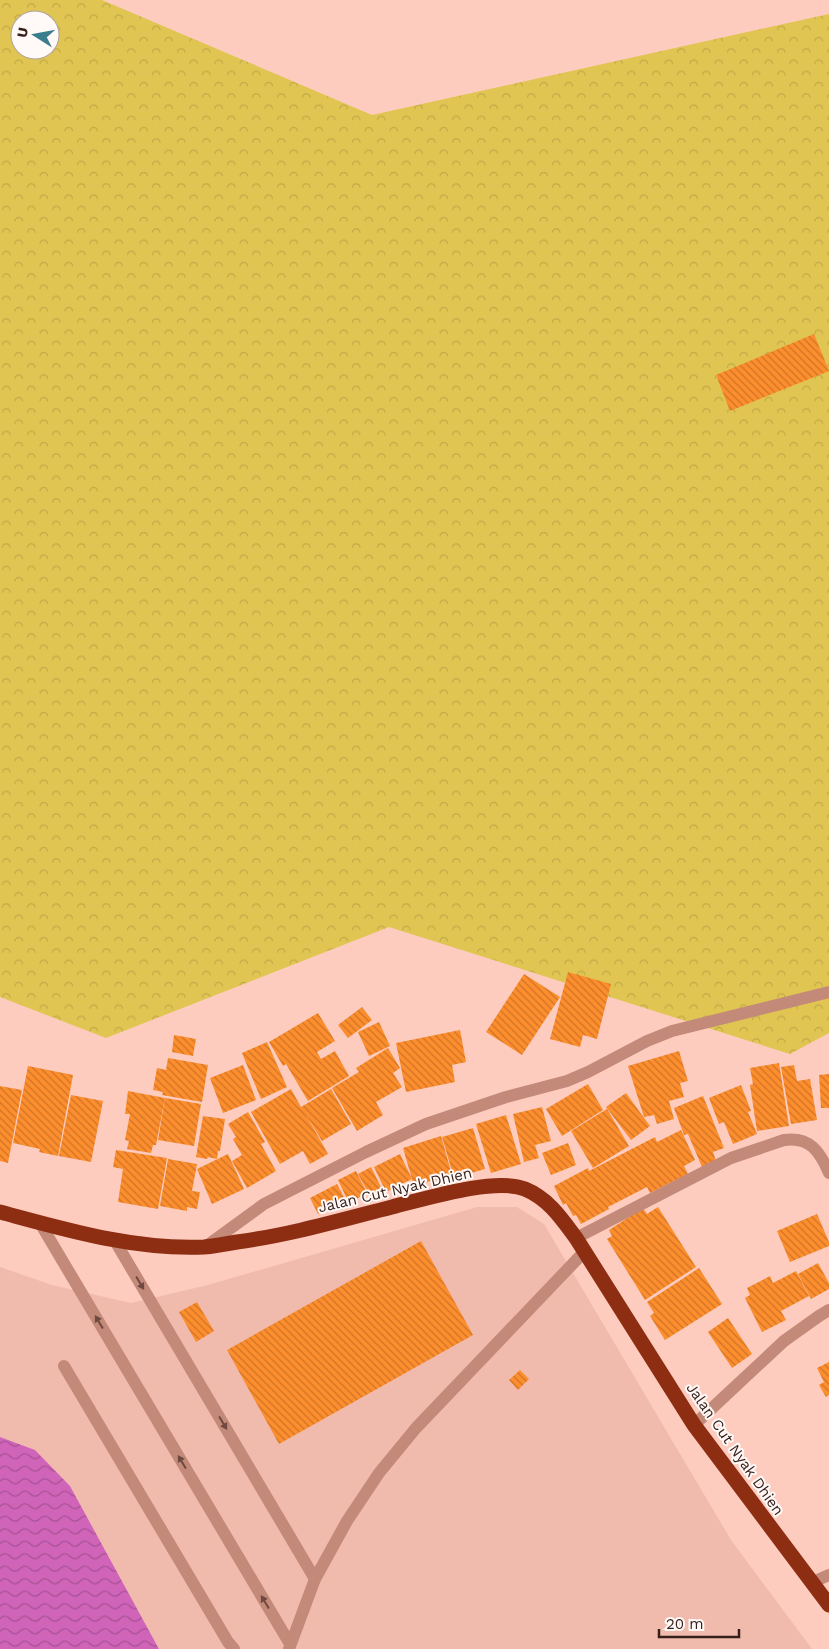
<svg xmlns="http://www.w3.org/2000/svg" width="829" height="1649" viewBox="0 0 829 1649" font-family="'Work Sans',sans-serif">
  <defs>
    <pattern id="forest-crowns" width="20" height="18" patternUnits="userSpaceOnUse" patternTransform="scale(1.25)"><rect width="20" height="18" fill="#e0c552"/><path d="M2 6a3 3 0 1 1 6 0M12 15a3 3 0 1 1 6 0" fill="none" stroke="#c1a947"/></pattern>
    <pattern id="water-waves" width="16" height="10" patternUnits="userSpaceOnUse" patternTransform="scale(1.25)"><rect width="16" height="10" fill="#cf64b8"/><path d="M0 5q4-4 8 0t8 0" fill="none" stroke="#a95295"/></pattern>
    <pattern id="building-back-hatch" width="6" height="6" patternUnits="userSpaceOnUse" patternTransform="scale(1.25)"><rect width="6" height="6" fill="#fd8e2e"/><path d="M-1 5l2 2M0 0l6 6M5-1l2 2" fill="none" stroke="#ce7326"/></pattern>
  </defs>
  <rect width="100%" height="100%" fill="#fdccbf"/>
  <path fill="#f0bbad" d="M477 1207H517L544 1224 731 1540 812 1649H159L70 1486 35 1450 0 1437V1267L52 1285 131 1303 208 1285Z"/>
  <path fill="url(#forest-crowns)" fill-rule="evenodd" d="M0 0H102L372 115 829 14V1033L790 1054 389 927 106 1038 0 997ZM20 20H50V50H20Z"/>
  <path fill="url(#water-waves)" d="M0 1437 35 1450 70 1486 159 1649H0Z"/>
  <g fill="url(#building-back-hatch)">
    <path d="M814 334 829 371 730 411 716 375Z"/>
    <path d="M568 972 611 984 597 1039 583 1035 580 1047 550 1039Z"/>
    <path d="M524 974 560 997 522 1055 486 1032Z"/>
    <path d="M362 1007 372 1020 348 1038 338 1025Z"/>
    <path d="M318 1013 335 1041 317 1052 321 1059 335 1051 349 1076 308 1101 286 1064 283 1066 269 1042Z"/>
    <path d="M379 1022 390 1046 369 1056 358 1032Z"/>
    <path d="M460 1030 466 1062 452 1065 455 1082 406 1092 396 1043Z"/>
    <path d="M174 1035 196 1039 193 1056 172 1052Z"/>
    <path d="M267 1042 287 1087 261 1099 242 1053Z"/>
    <path d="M388 1048 400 1068 393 1073 402 1087 376 1102 383 1115 357 1131 332 1088 359 1072 356 1068Z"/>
    <path d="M679 1051 688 1081 680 1083 684 1097 669 1101 674 1119 657 1124 654 1115 644 1117 628 1066Z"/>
    <path d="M168 1058 208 1065 202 1102 162 1095 163 1092 153 1090 157 1068 166 1070Z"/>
    <path d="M779 1063 789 1126 757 1131 750 1085 753 1084 750 1068Z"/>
    <path d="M243 1065 256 1100 223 1113 210 1078Z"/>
    <path d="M794 1065 797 1081 810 1079 817 1120 791 1124 781 1067Z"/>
    <path d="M28 1066 73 1075 58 1156 39 1152 40 1149 13 1143Z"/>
    <path d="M829 1074V1108H821L819 1075Z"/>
    <path d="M588 1084 603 1110 562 1136 546 1109Z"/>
    <path d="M741 1085 751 1111 748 1112 757 1134 733 1144 724 1122 719 1124 709 1098Z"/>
    <path d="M0 1086 22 1090 8 1163 0 1161Z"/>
    <path d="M291 1089 301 1107 331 1089 351 1124 322 1141 305 1113 328 1154 310 1164 303 1151 280 1164 251 1112Z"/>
    <path d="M128 1091 165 1098 156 1145H153L151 1153 127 1149 129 1141 125 1140 130 1114H125Z"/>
    <path d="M626 1093 650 1126 631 1140 606 1107Z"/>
    <path d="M71 1095 103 1101 91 1162 59 1156Z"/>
    <path d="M703 1096 724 1148 713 1152 716 1161 702 1167 688 1134 684 1135 674 1108Z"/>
    <path d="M165 1098 201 1104 194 1146 158 1140Z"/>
    <path d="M542 1107 551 1141 535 1145 539 1158 524 1162 513 1114Z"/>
    <path d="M607 1109 629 1146 593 1168 571 1131Z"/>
    <path d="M248 1112 265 1142 261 1144 276 1171 247 1188 232 1161 242 1155 233 1139 236 1137 228 1124Z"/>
    <path d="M506 1115 521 1164 491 1173 476 1124Z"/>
    <path d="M203 1116 225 1119 220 1151H218L217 1159 208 1157 207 1159 196 1157Z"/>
    <path d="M473 1128 485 1169 454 1178 442 1137Z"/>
    <path d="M681 1130 695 1160 684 1166 688 1174 650 1193 647 1187 608 1207 609 1209 581 1224 576 1215 573 1216 566 1203 563 1205 554 1186 588 1168 589 1171 655 1137 657 1142Z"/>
    <path d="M441 1136 452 1175 414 1186 403 1148Z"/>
    <path d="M568 1143 576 1165 551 1175 542 1153Z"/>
    <path d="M116 1150 167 1158 158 1209 118 1202 123 1169 113 1167Z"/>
    <path d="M228 1154 244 1189 212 1204 197 1169Z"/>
    <path d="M400 1154 412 1179 386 1192 374 1167Z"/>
    <path d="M168 1159 197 1164 192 1191 200 1192 197 1209 187 1207V1211L160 1206Z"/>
    <path d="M371 1167 382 1189 370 1196 358 1174Z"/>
    <path d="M356 1171 367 1193 349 1203 338 1180Z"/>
    <path d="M337 1184 345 1199 318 1214 310 1198Z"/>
    <path d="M658 1207 696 1267 645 1300 607 1239 612 1236 609 1230 643 1208 647 1214Z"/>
    <path d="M817 1214 829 1242V1246L790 1262 777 1231Z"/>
    <path d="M421 1241 473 1335 279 1444 227 1350Z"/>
    <path d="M818 1263 829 1283V1289L811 1299 798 1274Z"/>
    <path d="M699 1268 722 1304 665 1340 650 1316 654 1313 647 1302Z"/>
    <path d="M796 1271 809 1296 781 1311 786 1320 762 1332 745 1298 750 1295 747 1288 770 1276 773 1283Z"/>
    <path d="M197 1302 214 1331 196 1342 179 1312Z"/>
    <path d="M728 1318 752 1354 732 1368 708 1332Z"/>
    <path d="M829 1362V1395L826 1397 819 1385 824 1382 817 1368Z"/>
    <path d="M520 1370 529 1379 518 1390 509 1380Z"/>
  </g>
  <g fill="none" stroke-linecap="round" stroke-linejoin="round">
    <g stroke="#c38979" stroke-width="12">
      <path d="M40 1223 290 1644"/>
      <path d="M576 1238 731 1158 784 1140C810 1136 820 1152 829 1173"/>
      <path d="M115 1241 315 1579"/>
      <path d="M205 1247 264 1204 366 1152 426 1124 506 1097 567 1081 588 1072 647 1041 672 1031 829 992"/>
      <path d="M64 1366 228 1642 234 1649"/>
      <path d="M694 1425 784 1341 819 1316 829 1310"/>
      <path d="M811 1583 829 1575"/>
      <path d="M289 1649 315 1579 347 1521 379 1473 416 1428 584 1252"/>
    </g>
    <path stroke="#8d2e13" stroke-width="15" d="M0 1212C67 1230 134 1250 204 1247 215 1246 226 1244 237 1242 290 1235 341 1220 392 1207 425 1199 494 1177 525 1189 549 1199 562 1219 576 1238L694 1425 829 1605"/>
  </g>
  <defs><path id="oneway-solid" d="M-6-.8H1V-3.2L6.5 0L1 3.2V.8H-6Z" transform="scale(1.25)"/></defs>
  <g fill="#6e493f">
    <use href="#oneway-solid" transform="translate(140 1283) rotate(59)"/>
    <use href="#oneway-solid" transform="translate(99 1322) rotate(-121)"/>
    <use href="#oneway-solid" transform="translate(223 1423) rotate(59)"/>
    <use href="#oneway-solid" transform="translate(182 1462) rotate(-121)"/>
    <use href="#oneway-solid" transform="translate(265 1602) rotate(-121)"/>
  </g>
  <g text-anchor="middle" stroke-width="4" stroke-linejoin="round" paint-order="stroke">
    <g font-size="15" fill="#361f19" stroke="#fff9f7">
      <text transform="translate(395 1190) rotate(-13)" y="5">Jalan Cut Nyak Dhien</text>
      <text transform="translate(735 1449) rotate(55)" y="5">Jalan Cut Nyak Dhien</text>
    </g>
  </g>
  <g transform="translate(35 35) rotate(281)"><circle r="24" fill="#fff9f7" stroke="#afa29e"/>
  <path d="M0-4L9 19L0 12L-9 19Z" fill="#3a7d8d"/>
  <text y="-8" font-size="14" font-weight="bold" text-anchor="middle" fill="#361f19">U</text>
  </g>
  <path d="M659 1629v8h80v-8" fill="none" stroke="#361f19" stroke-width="2.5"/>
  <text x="666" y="1629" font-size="15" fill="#361f19" stroke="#fff9f7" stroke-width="4" paint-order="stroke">20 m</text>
</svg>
